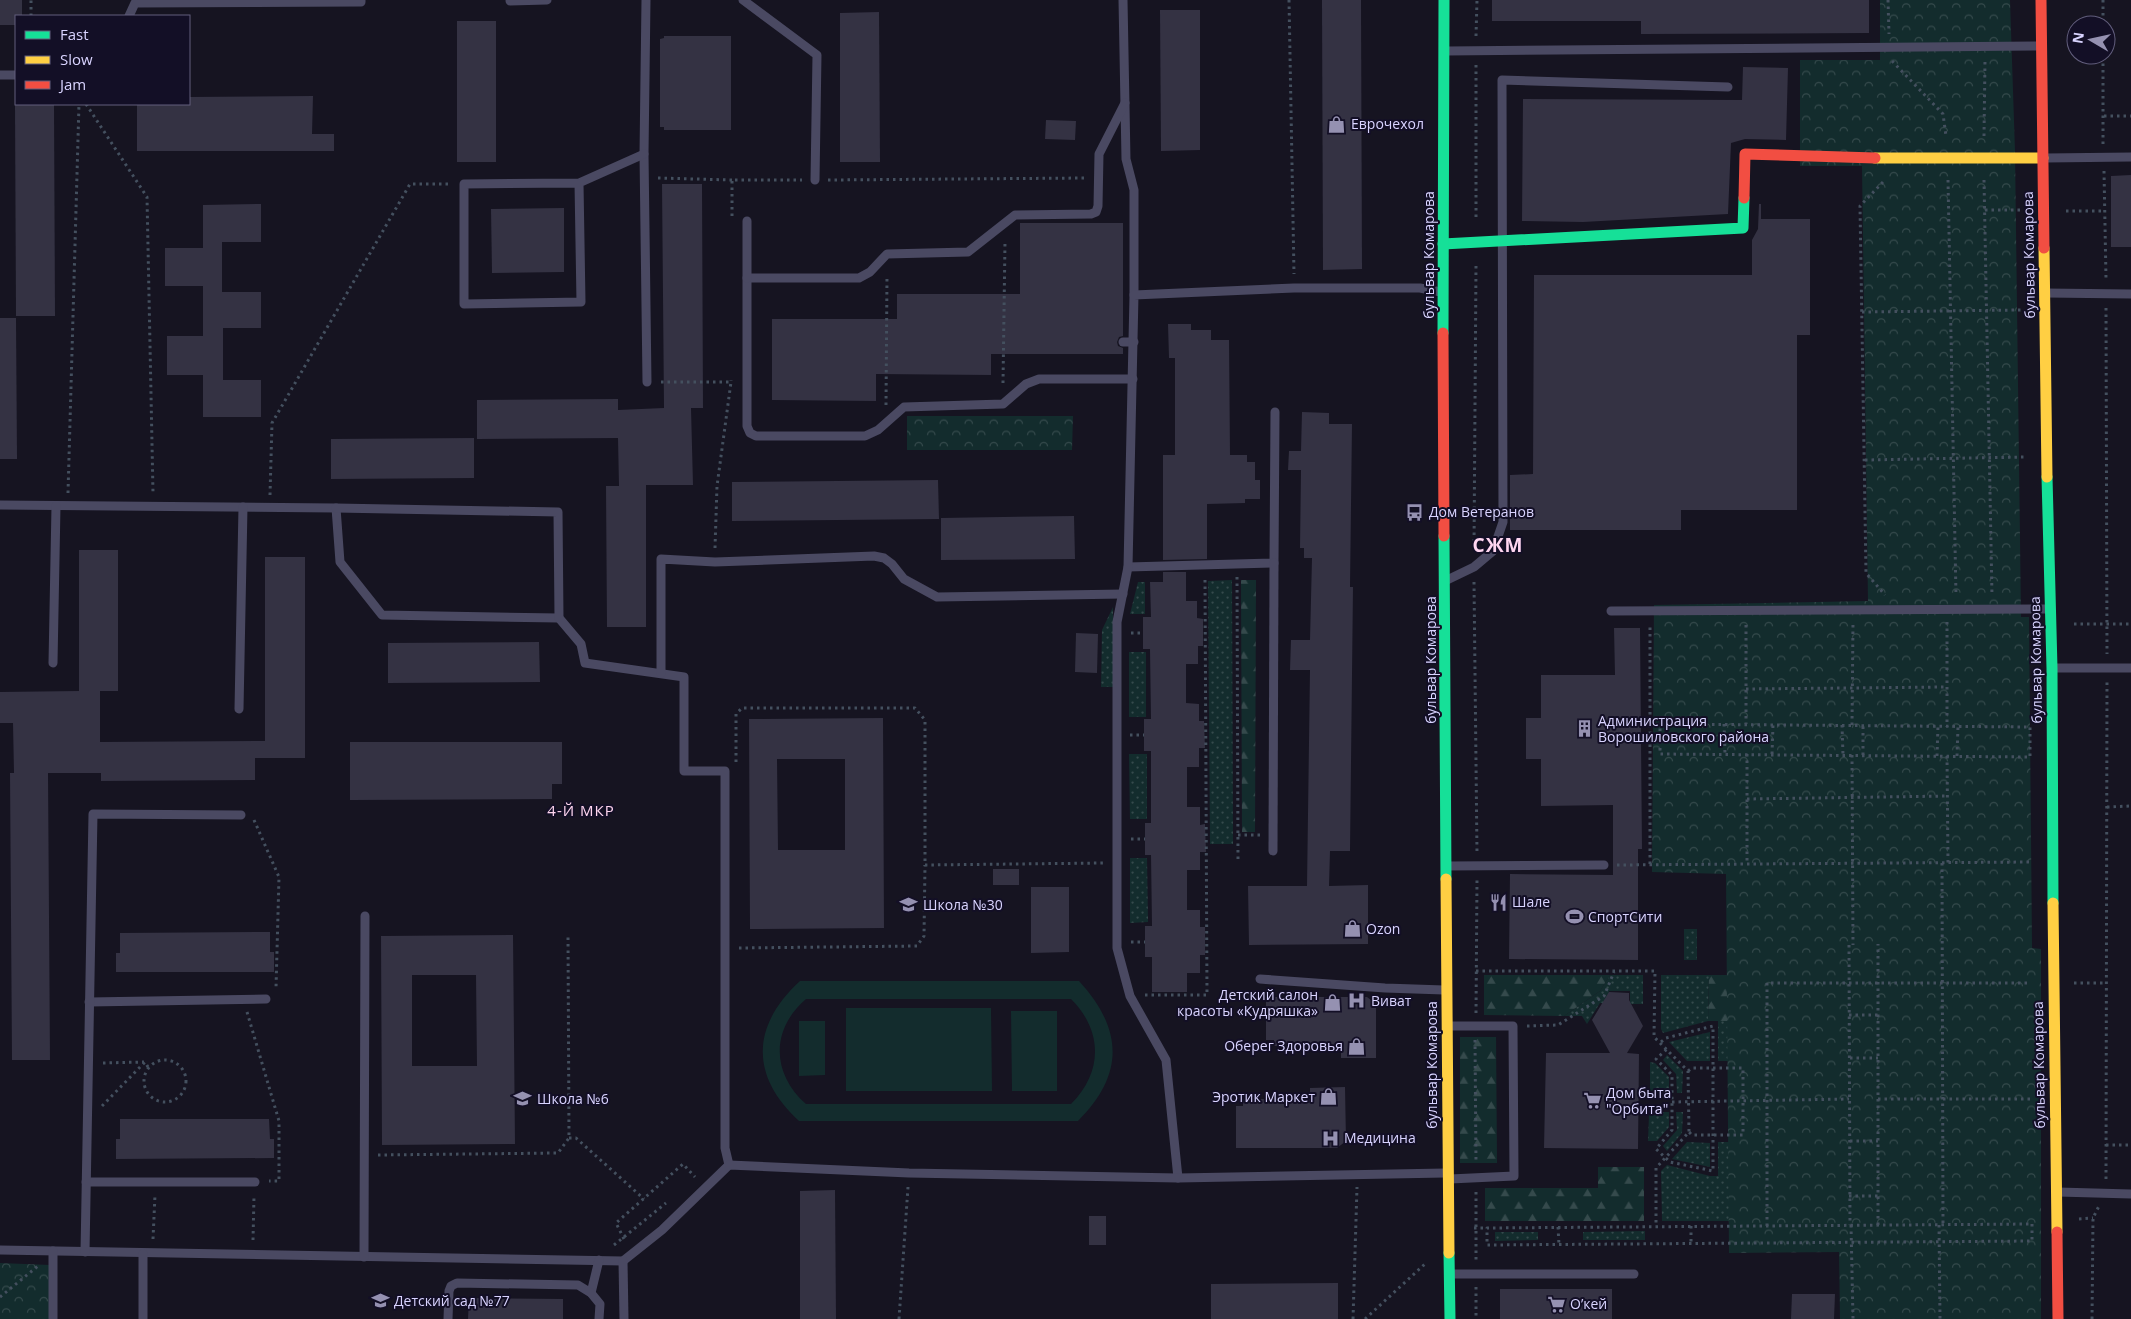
<svg xmlns="http://www.w3.org/2000/svg" width="2131" height="1319" viewBox="0 0 2131 1319" font-family="'Open Sans',sans-serif">
  <defs>
    <pattern id="grass-dots" width="8" height="8" patternUnits="userSpaceOnUse" patternTransform="scale(1.25)"><rect width="8" height="8" fill="#132c2d"/><path d="M2 2h.1M6 6h.1" fill="none" stroke="#354a4c" stroke-width="1.8" stroke-linecap="round"/></pattern>
    <pattern id="forest-firs" width="22" height="20" patternUnits="userSpaceOnUse" patternTransform="scale(1.25)"><rect width="22" height="20" fill="#132c2d"/><path d="M5 1l3.5 6h-7zM16 11l3.5 6h-7z" fill="#354a4c"/></pattern>
    <pattern id="park-crowns" width="20" height="18" patternUnits="userSpaceOnUse" patternTransform="scale(1.25)"><rect width="20" height="18" fill="#132c2d"/><path d="M2 6a3 3 0 1 1 6 0M12 15a3 3 0 1 1 6 0" fill="none" stroke="#354a4c"/></pattern>
  </defs>
  <rect width="100%" height="100%" fill="#161421"/>
  <g fill="url(#grass-dots)">
    <path d="M1232 580 1233 844H1210L1208 581Z"/>
    <path d="M1138 582H1145V614H1130Z"/>
    <path d="M1113 607V687H1101L1102 630Z"/>
    <rect x="1129" y="652" width="17" height="65"/>
    <path d="M1129 754H1147V819H1130Z"/>
    <path d="M1130 858H1147L1148 922 1130 923Z"/>
    <rect x="1684" y="929" width="13" height="31"/>
    <path d="M1610 975H1643V1004H1630V991H1609V1004L1600 1003 1587 1024 1582 1016H1564L1600 991Z"/>
    <path d="M1661 975H1709L1708 1021 1663 1033 1661 1029Z"/>
    <rect x="1718" y="1021" width="18" height="40"/>
    <path d="M1710 1032V1061H1687L1669 1042Z"/>
    <path d="M1667 1055 1683 1071 1682 1093H1677L1676 1074 1663 1060Z"/>
    <path d="M1650 1062 1655 1063 1669 1077V1093H1657L1656 1090 1650 1091Z"/>
    <path d="M1657 1112H1669V1127L1657 1141H1648L1649 1115H1656Z"/>
    <path d="M1676 1112H1683L1682 1133 1667 1151 1663 1146 1677 1130Z"/>
    <path d="M1687 1142 1710 1143V1167L1672 1159Z"/>
    <path d="M1718 1142H1736V1221H1662L1661 1171 1667 1165 1710 1176H1718Z"/>
    <path d="M1645 1231V1240H1583V1232Z"/>
    <path d="M1495 1232H1538V1240L1495 1241Z"/>
  </g>
  <g fill="url(#forest-firs)">
    <path d="M1241 580H1256L1255 832H1242Z"/>
    <path d="M1484 975H1610L1600 991 1564 1016 1484 1015Z"/>
    <path d="M1709 975H1737L1736 1021H1708Z"/>
    <path d="M1460 1037H1496L1497 1163H1460Z"/>
    <path d="M1598 1167H1644V1221H1485V1188H1598Z"/>
  </g>
  <g fill="url(#park-crowns)">
    <path d="M1880 0H2010L2015 152 2021 617H2029L2032 948 2041 949V1319H1840L1839 1252 1729 1253 1726 874 1652 872 1654 605 1868 601 1862 166H1800V60H1880Z"/>
    <path d="M907 416H1073L1072 450H907Z"/>
    <path d="M0 1263 50 1265V1319H0Z"/>
  </g>
  <g fill="#132c2d" fill-rule="evenodd">
    <path d="M800 981H1079C1123 1029 1125 1074 1078 1121H799C750 1076 751 1026 800 981ZM806 999H1071C1103 1031 1103 1072 1071 1104H806C771 1073 771 1029 806 999Z"/>
    <path d="M846 1008H991L992 1091H846Z"/>
    <path d="M1011 1011H1057V1091H1012Z"/>
    <path d="M799 1021H825V1075L799 1076Z"/>
  </g>
  <g fill="#343243" fill-rule="evenodd">
    <path d="M0 0H22V16H16V25H0Z"/>
    <path d="M1322 0H1361L1362 269 1323 270Z"/>
    <path d="M1492 0H1869V33L1641 34V21H1492Z"/>
    <path d="M1160 10H1200V150L1161 151Z"/>
    <path d="M879 12 880 162H840V13Z"/>
    <rect x="457" y="21" width="39" height="141"/>
    <path d="M664 36H731V130H664V127H660V39L664 38Z"/>
    <path d="M1743 67 1788 68 1786 140 1745 139 1731 143 1728 214 1583 222 1522 221 1523 99 1742 100Z"/>
    <path d="M313 96 312 134H334V151H137V104H189V97Z"/>
    <path d="M15 104H54L55 316H16Z"/>
    <path d="M1046 120 1076 121 1075 140 1045 139Z"/>
    <path d="M2131 175V247H2111V176Z"/>
    <path d="M662 184H702L703 408H691L693 485H646V627H607L606 486H619L618 438 477 439V400L618 399V410L664 408Z"/>
    <path d="M261 204V242H222V292H261V328H223V380H261V417H203V375H167V336H203V286H165V248H203V205Z"/>
    <path d="M1759 204H1761V219H1810V335H1797V510H1681V530H1510V475L1533 474 1534 275H1752V240L1758 229Z"/>
    <path d="M564 208V272L492 273 491 209Z"/>
    <path d="M1020 223H1123V336L1119 337 1117 342 1118 346 1123 348V354H991V375L876 374V401L772 400V319H897V294H1020Z"/>
    <path d="M0 318H16L17 459H0Z"/>
    <path d="M1168 324H1191V330H1211V340H1229L1230 455H1247V462H1255V480H1260V499H1245V503L1207 504V559L1163 560V455H1175V358H1169Z"/>
    <path d="M1302 412 1329 413V424H1352L1350 587H1353L1350 851H1330L1329 886 1368 885V944L1249 945 1248 886H1307L1310 670H1290L1291 640H1310L1312 558H1304V548H1300L1301 470H1288L1289 451H1301Z"/>
    <path d="M474 438V478L331 479V439Z"/>
    <path d="M938 480 939 519 732 521V482Z"/>
    <path d="M1074 516 1075 559 941 560V518Z"/>
    <path d="M79 550H118V691H100V742L265 741V557H305V758H255V780L101 781V773H48L50 1060H12L10 773H14L13 723H0V692L79 691Z"/>
    <path d="M1163 572H1186V601H1197V618L1203 619V646H1198V664H1186V703L1199 704V721H1204L1205 748H1199V767H1187V807H1200V825L1205 824 1206 852H1200V870H1187V910H1200V927H1205V955H1200V973H1187V992H1152V957H1145V926H1152L1151 855H1145V823H1151V751H1144V719H1151L1150 649H1143V617H1151L1150 582H1163Z"/>
    <path d="M1614 628H1640L1642 849H1638V960L1509 959 1510 874 1613 875V805L1541 806V759H1526V718H1541V675H1615Z"/>
    <path d="M1076 633 1098 634 1097 673 1075 672Z"/>
    <path d="M539 642 540 682 388 683V643Z"/>
    <path d="M883 718 884 928 750 929 749 719ZM777 759H845V850H778Z"/>
    <path d="M350 742H562V784H552V799L350 800Z"/>
    <rect x="993" y="869" width="26" height="16"/>
    <path d="M1031 887H1069V952L1031 953Z"/>
    <path d="M270 932V952H274V972H116V953H120V933Z"/>
    <path d="M513 935 515 1144 382 1145 381 936ZM412 975H476L477 1066H412Z"/>
    <path d="M1609 992 1629 993V1000L1643 1026 1627 1053 1639 1054 1638 1149 1544 1148 1546 1053H1610L1592 1020Z"/>
    <path d="M1266 997H1367L1376 1004V1058H1341V1047L1274 1046V1040H1266Z"/>
    <path d="M1345 1087 1346 1141 1337 1148H1236V1106H1243V1099H1310V1088Z"/>
    <path d="M120 1119H269L270 1139H274V1158L116 1159V1139H120Z"/>
    <path d="M835 1190 836 1319H800V1191Z"/>
    <rect x="1089" y="1216" width="17" height="29"/>
    <path d="M1338 1283V1319H1211V1284Z"/>
    <rect x="1500" y="1289" width="112" height="30"/>
    <path d="M1792 1294H1835L1834 1319H1791Z"/>
    <path d="M469 1298 563 1299V1319H468Z"/>
  </g>
  <g fill="none" stroke-linecap="round" stroke-linejoin="round">
    <g stroke="#44505f" stroke-width="3" stroke-dasharray="2.5 4" stroke-linecap="butt">
      <path d="M1289 0 1294 274"/>
      <path d="M1888 0 1889 34"/>
      <path d="M2103 0V25"/>
      <path d="M31 16V0"/>
      <path d="M1476 36 1477 0"/>
      <path d="M1892 61 1943 114 1946 136"/>
      <path d="M1476 65V221"/>
      <path d="M86 104 147 197 153 493"/>
      <path d="M2104 116H2131"/>
      <path d="M1984 136 1985 60"/>
      <path d="M2103 144V55"/>
      <path d="M2104 171 2106 279"/>
      <path d="M658 178 732 180"/>
      <path d="M828 180 1085 178"/>
      <path d="M1948 180 1956 596"/>
      <path d="M1984 180 1992 596"/>
      <path d="M1883 182 1860 206 1866 573 1885 595"/>
      <path d="M1985 210H2022"/>
      <path d="M2066 211H2105"/>
      <path d="M732 216V180H802"/>
      <path d="M2106 308 2107 654"/>
      <path d="M1862 312 2021 310"/>
      <path d="M661 382H731V380"/>
      <path d="M1003 383 1005 242"/>
      <path d="M886 405 887 276"/>
      <path d="M1865 460 2024 457"/>
      <path d="M68 493 79 104"/>
      <path d="M270 495 272 423 410 184H451"/>
      <path d="M715 548 717 486 731 382"/>
      <path d="M1474 548 1476 265"/>
      <path d="M1237 577 1238 859"/>
      <path d="M1474 582 1477 853"/>
      <path d="M1947 622V727"/>
      <path d="M2074 624H2131"/>
      <path d="M1746 625V724"/>
      <path d="M1131 633H1143"/>
      <path d="M1746 689 1947 687"/>
      <path d="M1660 724 2030 727V757L1660 754Z"/>
      <path d="M1724 724 1725 754"/>
      <path d="M1842 725 1843 755"/>
      <path d="M1852 725 1853 623"/>
      <path d="M1130 735H1144"/>
      <path d="M1641 740 1660 739"/>
      <path d="M1747 754V864"/>
      <path d="M1772 754 1773 725"/>
      <path d="M1852 755 1853 945"/>
      <path d="M1863 755V726"/>
      <path d="M1937 756 1938 726"/>
      <path d="M1947 756 1948 863"/>
      <path d="M1957 756 1958 727"/>
      <path d="M736 762V714L742 708H915L925 720V865L1104 863"/>
      <path d="M1747 799 1948 796"/>
      <path d="M2107 807 2131 806"/>
      <path d="M254 820 279 877 276 988"/>
      <path d="M1238 835H1260"/>
      <path d="M1131 839H1145"/>
      <path d="M1942 863 1943 1224"/>
      <path d="M1650 864V625"/>
      <path d="M1617 865 2031 862"/>
      <path d="M1131 942H1145"/>
      <path d="M1849 945 1850 1225"/>
      <path d="M739 948 917 946 924 936 925 865"/>
      <path d="M1476 971H1655L1654 1037 1688 1071 1689 1132 1656 1168V1226"/>
      <path d="M2074 983H2106"/>
      <path d="M1145 995H1207L1205 578"/>
      <path d="M247 1012 279 1121V1181H269"/>
      <path d="M1476 1013 1477 880"/>
      <path d="M1849 1015H1878"/>
      <path d="M1527 1026 1558 1025 1604 996 1614 972"/>
      <path d="M1475 1040 1476 1163"/>
      <path d="M1661 1042 1666 1038 1713 1026V1171L1670 1162 1656 1149 1672 1130V1075L1656 1059 1667 1049"/>
      <path d="M1850 1058H1878"/>
      <circle cx="165" cy="1081" r="21"/>
      <path d="M103 1063 144 1062"/>
      <path d="M1688 1071 1692 1068H1743V1135H1692L1689 1132"/>
      <path d="M1878 1099H2034"/>
      <path d="M1672 1102 1849 1099"/>
      <path d="M102 1106 145 1062 148 1067"/>
      <path d="M569 1138H576L644 1199"/>
      <path d="M1850 1141H1878"/>
      <path d="M2106 1145H2131"/>
      <path d="M378 1155 558 1153 569 1138 568 934"/>
      <path d="M2106 1179 2107 681"/>
      <path d="M1476 1192V1261"/>
      <path d="M1849 1196H1878"/>
      <path d="M2079 1219 2093 1218"/>
      <path d="M2032 1224V1241L1487 1245V1228Z"/>
      <path d="M1851 1225 1853 1319"/>
      <path d="M1878 1225V944"/>
      <path d="M1939 1225 1940 1319"/>
      <path d="M1691 1226V1244"/>
      <path d="M1767 1226V983H2031"/>
      <path d="M1558 1227 1559 1245"/>
      <path d="M1474 1228H1487"/>
      <path d="M153 1239 155 1195"/>
      <path d="M624 1239 616 1223 683 1164 695 1177"/>
      <path d="M253 1240 254 1196"/>
      <path d="M614 1245 666 1203"/>
      <path d="M1476 1287V1319"/>
      <path d="M0 1297 38 1266"/>
      <path d="M899 1319 908 1187"/>
      <path d="M1353 1319 1357 1187"/>
      <path d="M1365 1319 1426 1263"/>
      <path d="M2092 1319 2093 1218 2099 1206"/>
    </g>
    <g stroke="#4a4962" stroke-width="9">
      <path d="M646 0 644 154 647 382"/>
      <path d="M743 0 817 55 815 180"/>
      <path d="M1123 0 1126 159 1134 190V295"/>
      <path d="M510 1 547 0"/>
      <path d="M129 16 135 3 361 2V0"/>
      <path d="M1447 51 2039 46"/>
      <path d="M0 75H16"/>
      <path d="M1125 103 1099 154 1098 206 1096 212 1091 214 1015 215 968 252 887 254 870 272 859 278H747V426L750 433 756 436H865L878 430 904 407 1003 404 1026 384 1039 379H1133"/>
      <path d="M2046 158 2131 157"/>
      <path d="M579 183 581 302 464 304V184L579 183 644 154"/>
      <path d="M747 221V278"/>
      <path d="M2046 293 2131 294"/>
      <path d="M1123 342H1134"/>
      <path d="M0 505 336 508 340 562 382 615 559 618"/>
      <path d="M336 508 558 512 559 618 581 644 585 663 684 677V771H725V1148L729 1165"/>
      <path d="M1128 567 1274 563 1275 412"/>
      <path d="M1447 580 1474 567 1493 551 1503 522 1502 80 1728 87"/>
      <path d="M1611 611 2049 609"/>
      <path d="M53 663 56 506"/>
      <path d="M2055 668H2131"/>
      <path d="M661 673V559L715 562 874 556 884 558 892 564 904 579 937 597 1123 594"/>
      <path d="M239 709 243 507"/>
      <path d="M1273 851 1274 563"/>
      <path d="M1447 866 1604 865"/>
      <path d="M1260 979 1385 988 1444 990"/>
      <path d="M89 1002 266 999"/>
      <path d="M1450 1026H1513L1514 1176 1450 1179"/>
      <path d="M1178 1178 1166 1060 1130 996 1117 948V622L1128 567 1134 295 1294 288H1420L1441 292"/>
      <path d="M86 1182H255"/>
      <path d="M2058 1192 2131 1194"/>
      <path d="M0 1250 623 1261 662 1230 729 1165 909 1173 1178 1178 1445 1173"/>
      <path d="M53 1251V1319"/>
      <path d="M85 1252 93 814 241 815"/>
      <path d="M364 1257 365 916"/>
      <path d="M623 1261 624 1319"/>
      <path d="M1450 1274H1634"/>
      <path d="M591 1293 599 1260"/>
      <path d="M143 1319V1254"/>
      <path d="M448 1319 449 1291 451 1286 457 1283 578 1285 591 1293 600 1304 599 1319"/>
    </g>
    <g stroke="#16e098" stroke-width="11">
      <path d="M1443 244 1743 228 1744 198"/>
      <path d="M1443 333 1444 0"/>
      <path d="M2047 477 2052 668 2053 903"/>
      <path d="M1444 536 1446 879"/>
      <path d="M1449 1253 1450 1319"/>
    </g>
    <g stroke="#ffcf43" stroke-width="11">
      <path d="M1875 158H2043"/>
      <path d="M2044 248 2047 477"/>
      <path d="M1446 879 1449 1253"/>
      <path d="M2053 903 2057 1232"/>
    </g>
    <g stroke="#f24e42" stroke-width="11">
      <path d="M2041 0 2044 248"/>
      <path d="M1744 198 1745 154 1875 158"/>
      <path d="M1443 333 1444 536"/>
      <path d="M2057 1232 2058 1319"/>
    </g>
  </g>
  <defs>
    <symbol id="shop-bare" viewBox="-9 -9 18 18"><path d="M-5-2.5h2.3a2.7 3.5 0 0 1 5.4 0H5L5.5 6h-11ZM-1.5-2.5h3a1.5 2.3 0 0 0-3 0Z" fill="#9591b1" stroke="#130f26" stroke-width="2.5" paint-order="stroke"/></symbol>
    <symbol id="bus-bare" viewBox="-9 -9 18 18"><path d="M-5-6H5V4H4V6H2V4H-2V6H-4V4H-5ZM-3.5-4V0h7V-4ZM-3.5 1.2v1.5H-2V1.2ZM2 1.2v1.5H3.5V1.2Z" fill="#9591b1" stroke="#130f26" stroke-width="2.5" paint-order="stroke"/></symbol>
    <symbol id="building-bare" viewBox="-9 -9 18 18"><path d="M-4-6H4V6H1V3H-1V6H-4ZM-2.5-4.3h1.7v1.8h-1.7ZM.8-4.3h1.7v1.8H.8ZM-2.5-1h1.7V.8h-1.7ZM.8-1h1.7V.8H.8Z" fill="#9591b1" stroke="#130f26" stroke-width="2.5" paint-order="stroke"/></symbol>
    <symbol id="restaurant-bare" viewBox="-9 -9 18 18"><path d="M-5-6h1v4h1v-4h1v4h1v-4h1v5L-1.5 .5V6h-2V.5L-5-1ZM5-6V6H3V1.5H1.5Q1.5-4 5-6Z" fill="#9591b1" stroke="#130f26" stroke-width="2.5" paint-order="stroke"/></symbol>
    <symbol id="school-bare" viewBox="-9 -9 18 18"><path d="M0-5L7-2L0 1L-7-2ZM-4 1L0 2.5L4 1V4Q0 6-4 4Z" fill="#9591b1" stroke="#130f26" stroke-width="2.5" paint-order="stroke"/></symbol>
    <symbol id="stadium-bare" viewBox="-9 -9 18 18"><path d="M0-5a6.5 5 0 1 0 0 10a6.5 5 0 1 0 0-10ZM-3.5-1.8h7v3.6h-7Z" fill="#9591b1" stroke="#130f26" stroke-width="2.5" paint-order="stroke"/></symbol>
    <symbol id="hospital-bare" viewBox="-9 -9 18 18"><path d="M-5-5h3v3.5h4V-5h3V5h-3V1.5h-4V5h-3Z" fill="#9591b1" stroke="#130f26" stroke-width="2.5" paint-order="stroke"/></symbol>
    <symbol id="supermarket-bare" viewBox="-9 -9 18 18"><path d="M-6-5.5h2.5l.6 2H6L4.5 2H-2.5L-4.4-4H-6ZM-1.5 3.2a1.3 1.3 0 1 0 .1 0ZM3 3.2a1.3 1.3 0 1 0 .1 0Z" fill="#9591b1" stroke="#130f26" stroke-width="2.5" paint-order="stroke"/></symbol>
  </defs>
  <g fill-rule="evenodd">
    <use href="#shop-bare" x="1324" y="112" width="25" height="25"/>
    <use href="#bus-bare" x="1402" y="500" width="25" height="25"/>
    <use href="#building-bare" x="1572" y="716" width="25" height="25"/>
    <use href="#restaurant-bare" x="1486" y="890" width="25" height="25"/>
    <use href="#school-bare" x="896" y="892" width="25" height="25"/>
    <use href="#stadium-bare" x="1562" y="904" width="25" height="25"/>
    <use href="#shop-bare" x="1340" y="916" width="25" height="25"/>
    <use href="#hospital-bare" x="1344" y="988" width="25" height="25"/>
    <use href="#shop-bare" x="1320" y="990" width="25" height="25"/>
    <use href="#shop-bare" x="1344" y="1034" width="25" height="25"/>
    <use href="#shop-bare" x="1316" y="1084" width="25" height="25"/>
    <use href="#school-bare" x="510" y="1086" width="25" height="25"/>
    <use href="#supermarket-bare" x="1580" y="1088" width="25" height="25"/>
    <use href="#hospital-bare" x="1318" y="1126" width="25" height="25"/>
    <use href="#school-bare" x="368" y="1288" width="25" height="25"/>
    <use href="#supermarket-bare" x="1544" y="1292" width="25" height="25"/>
  </g>
  <g text-anchor="middle" stroke-width="4" stroke-linejoin="round" paint-order="stroke">
    <g font-size="14" fill="#d9d4ff" stroke="#130f26" text-anchor="start">
      <text x="1351" y="129">Еврочехол</text>
      <text x="1429" y="517">Дом Ветеранов</text>
      <text x="1598" y="726">Администрация<tspan x="1598" dy="16">Ворошиловского района</tspan></text>
      <text x="1512" y="907">Шале</text>
      <text x="923" y="910">Школа №30</text>
      <text x="1588" y="922">СпортСити</text>
      <text x="1366" y="934">Ozon</text>
      <text x="1318" y="1000" text-anchor="end">Детский салон<tspan x="1318" dy="16">красоты «Кудряшка»</tspan></text>
      <text x="1371" y="1006">Виват</text>
      <text x="1343" y="1051" text-anchor="end">Оберег Здоровья</text>
      <text x="1606" y="1098">Дом быта<tspan x="1606" dy="16">"Орбита"</tspan></text>
      <text x="1315" y="1102" text-anchor="end">Эротик Маркет</text>
      <text x="537" y="1104">Школа №6</text>
      <text x="1344" y="1143">Медицина</text>
      <text x="394" y="1306">Детский сад №77</text>
      <text x="1570" y="1309">О’кей</text>
    </g>
    <g font-size="14" fill="#d9d4ff" stroke="#130f26">
      <text transform="translate(1429 255) rotate(-90)" y="5">бульвар Комарова</text>
      <text transform="translate(2029 255) rotate(-91)" y="5">бульвар Комарова</text>
      <text transform="translate(1431 660) rotate(-90)" y="5">бульвар Комарова</text>
      <text transform="translate(2036 660) rotate(-91)" y="5">бульвар Комарова</text>
      <text transform="translate(1432 1065) rotate(-90)" y="5">бульвар Комарова</text>
      <text transform="translate(2039 1065) rotate(-91)" y="5">бульвар Комарова</text>
    </g>
    <g font-size="15" letter-spacing="1" fill="#ffd6f0" stroke="#130f26">
      <text x="581" y="816">4-Й МКР</text>
    </g>
    <g font-size="19" font-weight="bold" letter-spacing="1" fill="#ffd6f0" stroke="#130f26">
      <text x="1498" y="552">СЖМ</text>
    </g>
  </g>
  <rect x="15" y="15" width="175" height="90" fill="#130f26" stroke="#625e7d"/>
  <rect x="25" y="31" width="25" height="8" fill="#16e098" stroke="#625e7d"/>
  <text x="60" y="40" font-size="15" fill="#d9d4ff">Fast</text>
  <rect x="25" y="56" width="25" height="8" fill="#ffcf43" stroke="#625e7d"/>
  <text x="60" y="65" font-size="15" fill="#d9d4ff">Slow</text>
  <rect x="25" y="81" width="25" height="8" fill="#f24e42" stroke="#625e7d"/>
  <text x="60" y="90" font-size="15" fill="#d9d4ff">Jam</text>
  <g transform="translate(2091 40) rotate(279)"><circle r="24" fill="#130f26" stroke="#625e7d"/>
  <path d="M0-4L9 19L0 12L-9 19Z" fill="#9591b1"/>
  <text y="-8" font-size="14" font-weight="bold" text-anchor="middle" fill="#d9d4ff">N</text>
  </g>
</svg>
